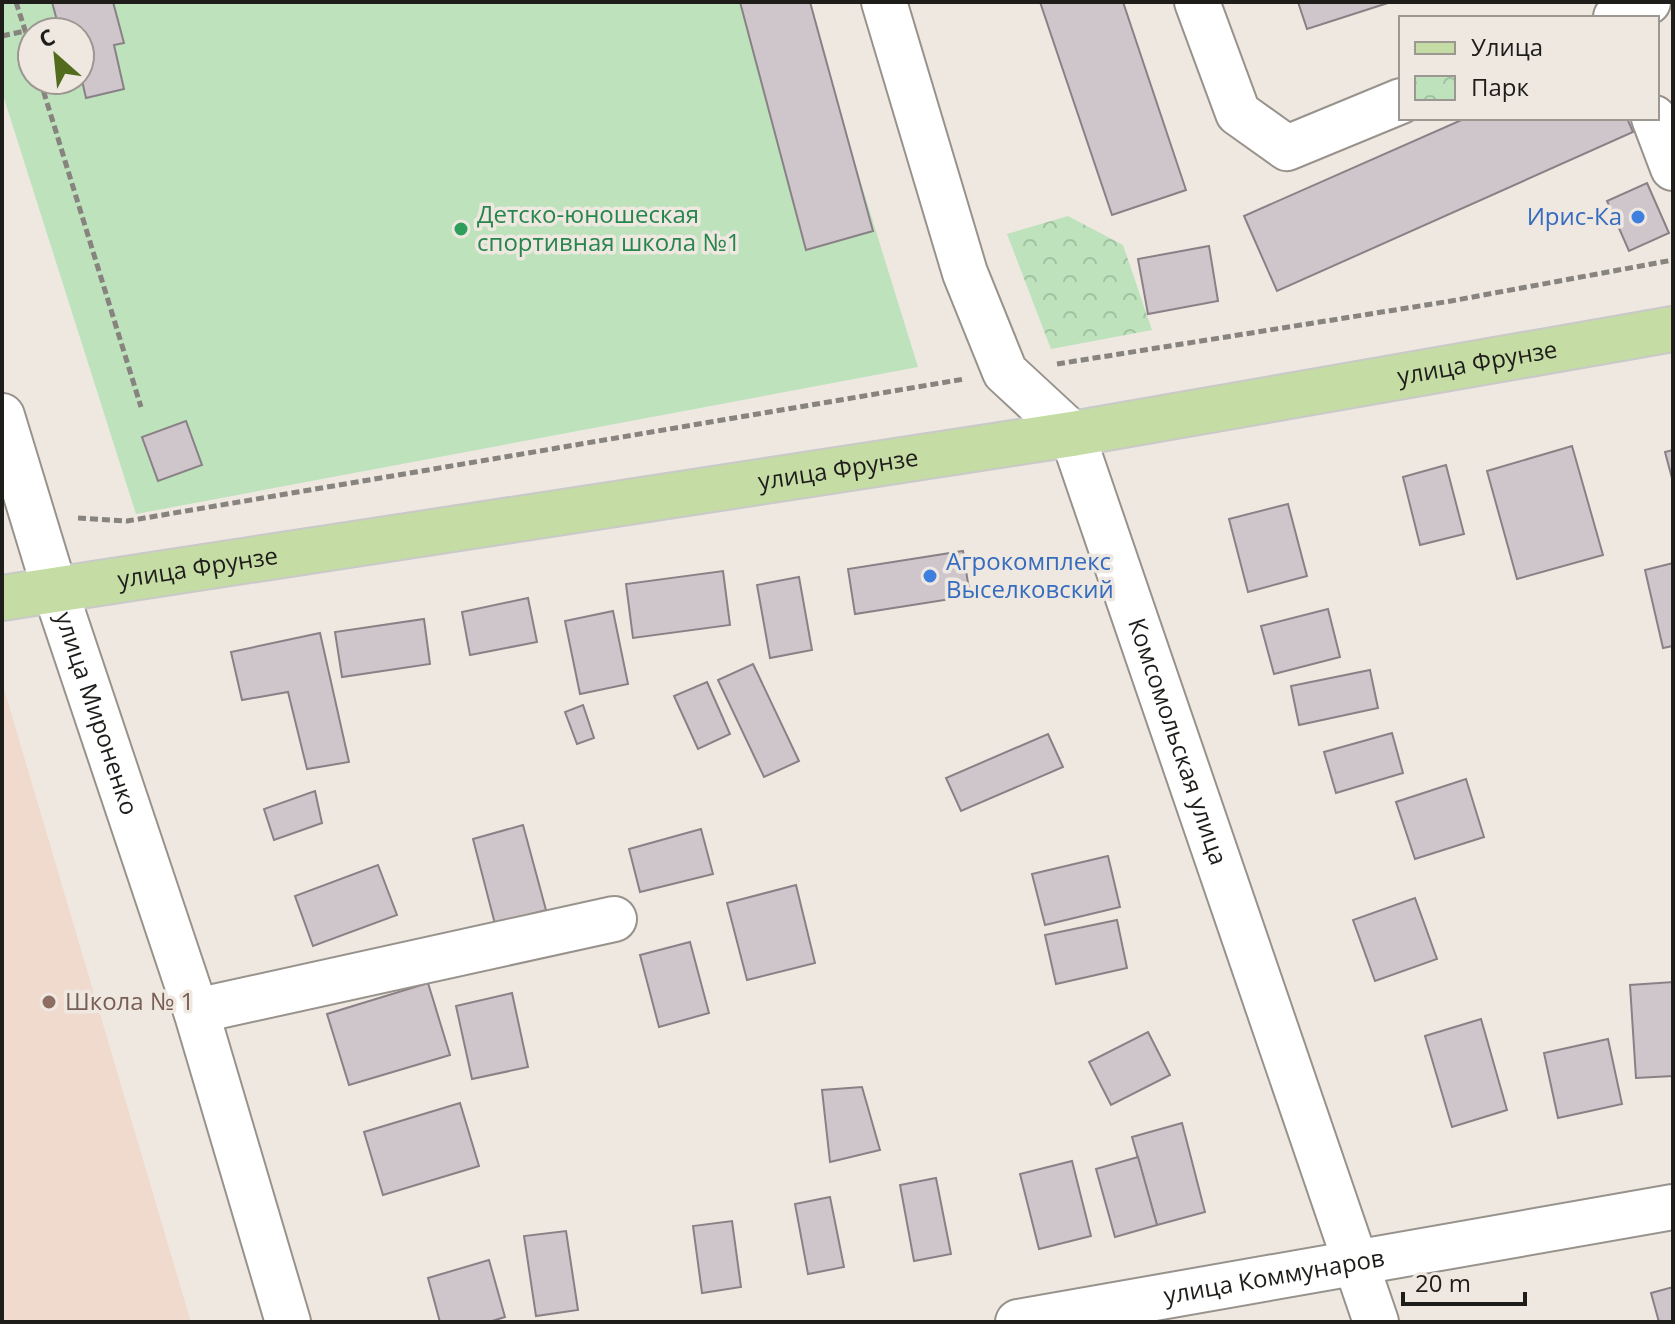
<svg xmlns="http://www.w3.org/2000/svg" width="1675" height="1324" viewBox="0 0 1675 1324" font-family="'Open Sans',sans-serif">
  <defs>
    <pattern id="park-crowns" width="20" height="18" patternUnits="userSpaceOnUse" patternTransform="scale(2)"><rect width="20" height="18" fill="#bde2bc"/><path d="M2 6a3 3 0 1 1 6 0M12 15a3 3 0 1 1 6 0" fill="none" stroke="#a2c1a1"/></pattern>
  </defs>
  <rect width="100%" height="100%" fill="#efe8e1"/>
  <path fill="#f0dacd" d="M2 682 191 1322H2Z"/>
  <path fill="#bde2bc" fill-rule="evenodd" d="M2 2H805L918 367 136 514 2 92ZM32 32H80V80H32Z"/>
  <path fill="url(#park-crowns)" d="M1068 216 1123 245 1152 330 1051 349 1007 234Z"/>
  <g fill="#cfc6cc" stroke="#898186" stroke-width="2">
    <path d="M52 2H113L124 43 114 45 124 89 86 98 80 72V32H60Z"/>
    <path d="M740 2H810L873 231 806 250Z"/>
    <path d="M1040 2H1123L1186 190 1112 215Z"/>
    <path d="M1298 2H1391L1307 29Z"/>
    <path d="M1466 118H1627L1633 132 1277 291 1244 216Z"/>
    <path d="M1647 183 1669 233 1629 251 1607 201Z"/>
    <path d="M1209 246 1218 301 1148 314 1138 259Z"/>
    <path d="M186 421 202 465 158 481 142 437Z"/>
    <path d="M1572 446 1603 555 1517 579 1487 471Z"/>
    <path d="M1673 450V482L1665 452Z"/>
    <path d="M1446 465 1464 534 1420 545 1403 477Z"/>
    <path d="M1288 504 1307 576 1248 592 1229 519Z"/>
    <path d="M963 551 970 596 855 614 848 569Z"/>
    <path d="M1673 563V646L1663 648 1645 570Z"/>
    <path d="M723 571 730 625 633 638 626 584Z"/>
    <path d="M799 577 812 650 770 658 757 585Z"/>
    <path d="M528 598 537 642 470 655 462 612Z"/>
    <path d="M1328 609 1340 657 1274 674 1261 626Z"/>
    <path d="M613 611 628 684 580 694 565 621Z"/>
    <path d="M424 619 430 664 342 677 335 632Z"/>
    <path d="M320 633 349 762 307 769 288 692 242 700 231 652Z"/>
    <path d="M753 664 799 761 764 777 718 680Z"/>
    <path d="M1370 670 1378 708 1299 725 1291 686Z"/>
    <path d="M707 682 730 734 698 749 674 696Z"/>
    <path d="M583 705 594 738 577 744 565 712Z"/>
    <path d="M1392 733 1403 773 1336 793 1324 752Z"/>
    <path d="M1048 734 1063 767 961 811 946 778Z"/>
    <path d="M1466 779 1484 837 1415 859 1396 802Z"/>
    <path d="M315 791 322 823 274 840 264 809Z"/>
    <path d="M523 825 546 910 495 924 473 839Z"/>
    <path d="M701 829 713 874 640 892 629 849Z"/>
    <path d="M1108 856 1120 907 1045 925 1032 874Z"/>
    <path d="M378 865 397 915 313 946 295 896Z"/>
    <path d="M796 885 815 963 747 980 727 903Z"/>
    <path d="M1415 898 1437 959 1375 981 1353 920Z"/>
    <path d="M1117 920 1127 968 1056 984 1045 935Z"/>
    <path d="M690 942 709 1013 659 1027 640 955Z"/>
    <path d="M1673 982V1076L1636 1078 1630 985Z"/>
    <path d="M428 983 450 1055 349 1085 327 1014Z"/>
    <path d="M512 993 528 1067 472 1079 456 1006Z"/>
    <path d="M1481 1019 1507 1110 1452 1127 1425 1036Z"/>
    <path d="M1148 1032 1170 1075 1111 1105 1089 1062Z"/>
    <path d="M1608 1039 1622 1104 1558 1118 1544 1053Z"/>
    <path d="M862 1087 880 1150 830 1162 822 1090Z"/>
    <path d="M460 1103 479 1166 383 1195 364 1132Z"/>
    <path d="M1182 1123 1205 1212 1157 1225 1132 1137Z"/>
    <path d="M1138 1157 1157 1225 1115 1237 1096 1169Z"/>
    <path d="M1072 1161 1091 1236 1039 1249 1020 1174Z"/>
    <path d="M936 1178 951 1254 914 1261 900 1185Z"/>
    <path d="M830 1197 844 1267 808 1274 795 1204Z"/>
    <path d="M732 1221 741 1287 702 1293 693 1226Z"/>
    <path d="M566 1231 578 1310 536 1316 524 1236Z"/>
    <path d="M489 1260 505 1317 489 1322H440L428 1278Z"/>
    <path d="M1673 1287V1322H1659L1651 1293Z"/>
  </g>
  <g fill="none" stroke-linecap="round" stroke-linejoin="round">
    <defs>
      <g id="minor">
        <path id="s1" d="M884 2 965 273 1005 372 1072 434 1376 1322"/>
        <path d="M1197 2 1238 113 1287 148 1401 101"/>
        <path d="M1616 17 1648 2"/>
        <path d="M1654 118 1673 168"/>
        <path id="s2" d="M2 416 54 587 196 1011 288 1322"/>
        <path d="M196 1011 614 919"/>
        <path id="s3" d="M1018 1322 1673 1207"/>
      </g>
      <g id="major">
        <path id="s4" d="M2 598 1072 434 1673 329"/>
      </g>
    </defs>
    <use href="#minor" stroke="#98928c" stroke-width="48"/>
    <use href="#major" stroke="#c9c9c8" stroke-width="48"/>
    <g stroke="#87837e" stroke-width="5" stroke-dasharray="8 4" stroke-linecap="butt">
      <path d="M16 2 32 52"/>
      <path d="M2 36 25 31"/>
      <path d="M40 80 141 407"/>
      <path d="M1057 364 1451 301 1673 260"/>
      <path d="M78 518 127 521 964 379"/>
    </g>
    <use href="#minor" stroke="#fff" stroke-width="44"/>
    <use href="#major" stroke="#c5dca5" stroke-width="44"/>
  </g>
  <g fill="#3f7fe0" stroke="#efe8e1" stroke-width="3">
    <circle cx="1638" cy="217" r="8"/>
    <circle cx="930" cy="576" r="8"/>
  </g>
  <circle fill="#2e9e5b" stroke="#efe8e1" stroke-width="3" cx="461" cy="229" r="8"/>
  <circle fill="#8d6e63" stroke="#efe8e1" stroke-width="3" cx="49" cy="1002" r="8"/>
  <g text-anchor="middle" stroke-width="7" stroke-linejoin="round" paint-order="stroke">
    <g font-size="24" fill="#27864d" stroke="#efe8e1" text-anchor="start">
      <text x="477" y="223">Детско-юношеская<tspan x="477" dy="28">спортивная школа №1</tspan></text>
    </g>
    <g font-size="24" fill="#366cbe" stroke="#efe8e1" text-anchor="end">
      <text x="1622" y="225">Ирис-Ка</text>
      <text x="946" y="570" text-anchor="start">Агрокомплекс<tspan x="946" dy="28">Выселковский</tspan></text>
    </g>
    <g font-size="24" fill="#1f1d1a" stroke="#efe8e1">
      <text dy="8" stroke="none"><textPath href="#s4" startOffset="1494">улица Фрунзе</textPath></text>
      <text dy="8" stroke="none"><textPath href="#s4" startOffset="846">улица Фрунзе</textPath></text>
      <text dy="8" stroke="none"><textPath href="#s4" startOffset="198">улица Фрунзе</textPath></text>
      <text dy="8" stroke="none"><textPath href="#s2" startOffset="312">улица Мироненко</textPath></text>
      <text dy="8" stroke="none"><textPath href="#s1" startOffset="806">Комсомольская улица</textPath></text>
      <text dy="8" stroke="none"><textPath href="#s3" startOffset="260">улица Коммунаров</textPath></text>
    </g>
    <g font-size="24" fill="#785e54" stroke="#efe8e1" text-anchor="start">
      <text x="65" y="1010">Школа № 1</text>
    </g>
  </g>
  <rect width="1675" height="1324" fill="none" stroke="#1f1d1a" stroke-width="8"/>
  <rect x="1399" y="16" width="260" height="104" fill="#efe8e1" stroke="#9c9791" stroke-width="2"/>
  <rect x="1415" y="42" width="40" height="12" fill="#c5dca5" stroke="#9c9791" stroke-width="2"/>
  <text x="1471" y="56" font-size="24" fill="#1f1d1a">Улица</text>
  <rect x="1415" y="76" width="40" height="24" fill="url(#park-crowns)" stroke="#9c9791" stroke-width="2"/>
  <text x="1471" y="96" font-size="24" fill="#1f1d1a">Парк</text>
  <g transform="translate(56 56) rotate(333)"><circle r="38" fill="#efe8e1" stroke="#9c9791" stroke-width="2"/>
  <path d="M0-6L14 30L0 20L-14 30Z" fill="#526b1d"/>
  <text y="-12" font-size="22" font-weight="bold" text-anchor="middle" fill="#1f1d1a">С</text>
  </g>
  <path d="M1403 1292v12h122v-12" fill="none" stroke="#1f1d1a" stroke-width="4"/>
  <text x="1415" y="1292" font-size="24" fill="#1f1d1a" stroke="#efe8e1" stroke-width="6" paint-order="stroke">20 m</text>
</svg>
